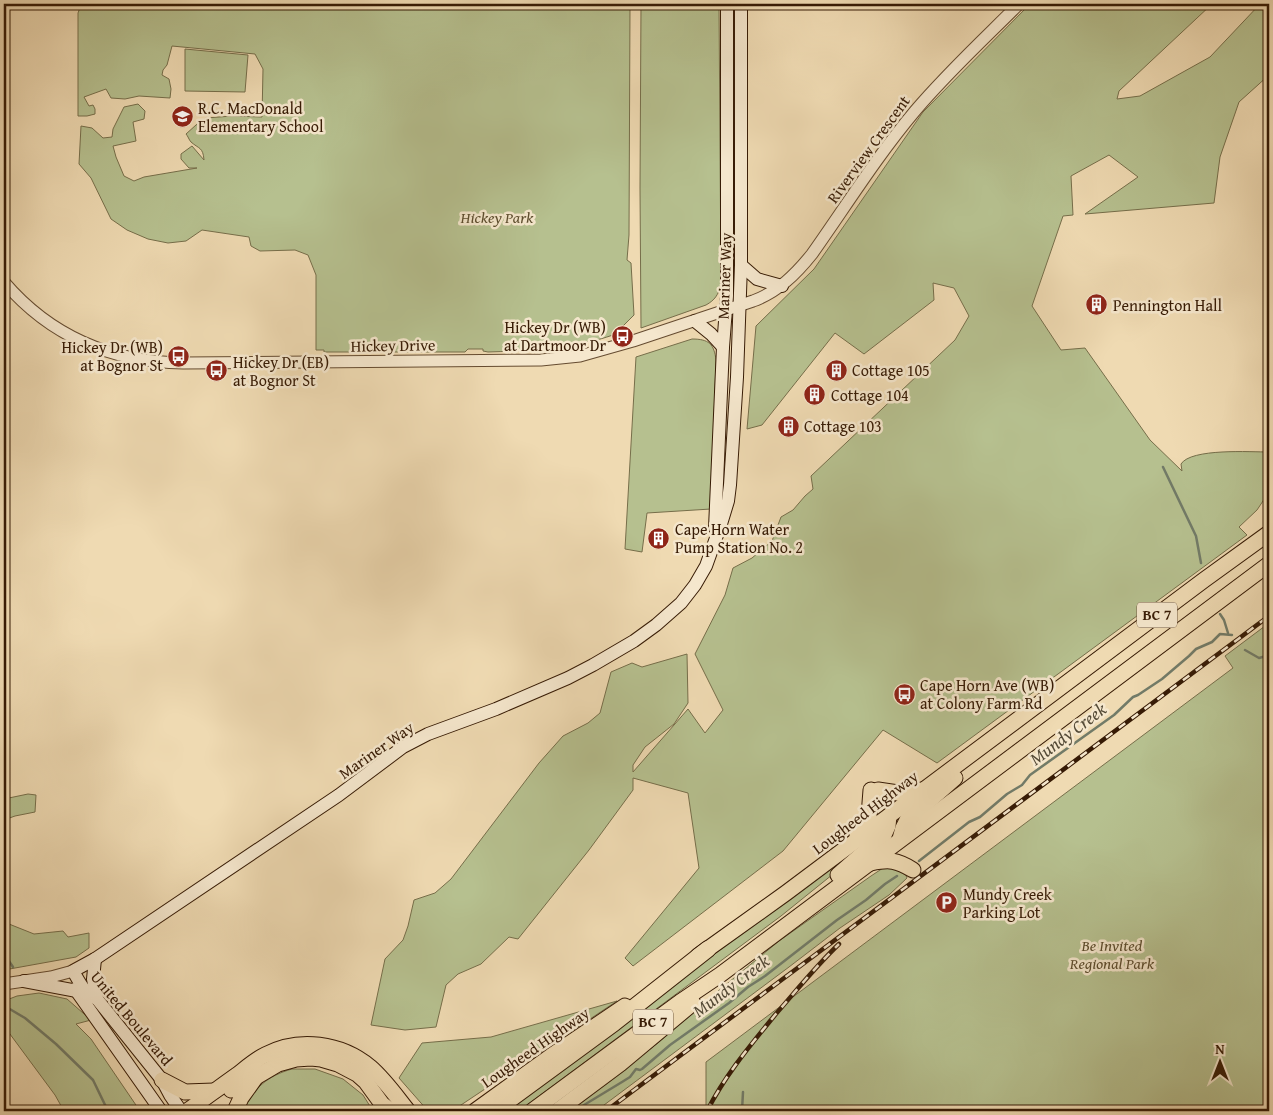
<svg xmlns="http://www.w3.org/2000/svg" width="1273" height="1115" viewBox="0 0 1273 1115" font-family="'Gentium Book Plus',serif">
  <rect width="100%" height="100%" fill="#efdab2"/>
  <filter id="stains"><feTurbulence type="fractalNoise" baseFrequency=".004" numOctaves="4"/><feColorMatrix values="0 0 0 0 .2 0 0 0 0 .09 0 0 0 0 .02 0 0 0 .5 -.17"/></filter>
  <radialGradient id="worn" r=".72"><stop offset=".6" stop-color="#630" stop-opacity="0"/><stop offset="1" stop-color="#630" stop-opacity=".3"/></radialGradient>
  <g fill="#b6c08f" stroke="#766e4a">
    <path d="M85 4H630L629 235 627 260 631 263 634 315 623 326V329C618 330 617 333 613 335 604 338 595 341 586 342 554 350 520 351 488 352L483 351V349H468L465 352H324V350H316V275L308 255 295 250 260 251 251 246 249 237 202 230 186 241 168 243 148 239 127 230 111 219 91 178 79 164 81 126 92 128 103 138 112 137 113 129 124 107 138 104 145 111 144 119 133 122 136 141 113 146 116 157 124 176 134 181 144 177 197 168H189L181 159V154L192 146 204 160C203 147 199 149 191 142 189 140 188 136 186 134L196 125 206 118 232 116 262 117 263 69 255 54 172 46 167 65 163 70 162 75 169 79 171 89 170 98 139 96 125 99 111 98 106 89 84 97 89 106 93 105 95 109V114L87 116H78V13L81 5Z"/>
    <path d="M641 4H719L721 285C718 295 715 300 706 305L641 328 640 188Z"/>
    <path d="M1030 4H1212L1119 91 1117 99 1140 96 1210 57 1260 4H1269V75L1239 102 1220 157 1214 203 1085 214 1138 177 1109 155 1071 176 1073 215 1063 216 1032 306 1061 350 1085 348 1150 440 1182 471 1181 464C1191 448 1251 452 1269 452V492L1257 510 1239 527 1247 535 937 763 883 730 783 851 633 966 625 958 699 868 688 793 633 778V790L589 850 518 939 509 937 481 964 458 974 446 985 436 1027 405 1030 371 1025 385 959 403 940 408 926 414 900 435 893 451 879 539 763 563 736 588 723 600 713 611 672 632 663 642 667 687 654 688 703 674 724 645 747 633 765V772L688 709 705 733 723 710 695 654 725 595 733 568 752 558 772 541 781 517 793 510 805 496 813 489 811 476 955 340 969 316 954 288 933 283 934 300 864 354 835 333 762 425 747 429 756 326 814 269 923 112Z"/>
    <path d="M185 49 248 55 245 92 185 91Z"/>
    <path d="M692 339C709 339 714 344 716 360L711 509 647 513 642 552 625 549 636 357Z"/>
    <path d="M1269 623V1111H706V1062L1233 668 1225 656Z"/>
    <path d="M28 794 36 795 35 812 15 816 4 820V799Z"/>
    <path d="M849 853 853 858 781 916 523 1108 518 1111H503Z"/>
    <path d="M889 866 905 873 907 878 889 895 840 928 789 967 596 1111H565L605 1084 659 1042 695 1010 779 941 871 876 883 868Z"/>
    <path d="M4 922 34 934 63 931 68 937 89 933V948L76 957 4 970Z"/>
    <path d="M39 993 67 999 91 1020 76 1024 91 1039 140 1111H64L55 1095 4 1026V1001L17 996Z"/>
    <path d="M617 1001 452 1111H428L399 1078 422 1043 491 1037Z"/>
    <path d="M292 1069H315L343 1079 363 1095 373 1111H242C254 1088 267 1076 292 1069Z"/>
  </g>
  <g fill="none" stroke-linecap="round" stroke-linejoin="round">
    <g stroke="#727b68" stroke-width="2.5">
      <path d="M1163 467 1196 536 1201 563"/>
      <path d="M1220 614 1224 620 1228 633"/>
      <path d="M1245 650 1259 658 1266 656 1269 659"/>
      <path d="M919 861 969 822 980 817 1007 794 1022 785 1030 775 1114 715 1133 697 1138 695 1162 679 1189 656 1196 649 1212 642 1220 634 1232 635"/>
      <path d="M4 954 13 967"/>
      <path d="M8 1008 25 1018 56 1044 93 1080 108 1111"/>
      <path d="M578 1111 584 1105 622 1082 630 1077 636 1069 640 1070 642 1069 670 1045 729 1003 748 987 765 976 837 920 866 900 885 884 897 876"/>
      <path d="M742 1111 743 1092"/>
    </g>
    <defs>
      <g id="tertiary">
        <path d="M4 282C51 337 111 362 183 363L541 360 580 356 633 341 753 301C778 292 796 274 812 254 846 206 877 156 915 111 947 73 984 39 1019 4"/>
        <path d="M4 984 51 977 73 971"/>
      </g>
      <g id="secondary">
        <path d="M741 265 757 279 782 286"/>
        <path d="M695 321 711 334 723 347"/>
        <path d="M715 528 723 347 727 296V4"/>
        <path d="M95 959 93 979 97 999"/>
        <path d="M24 981 77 991"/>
        <path d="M75 989 161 1111"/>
        <path d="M181 1111 170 1095 162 1080 97 999C85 995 79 981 73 971L95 959 339 795 403 747 428 734 496 709 568 678 593 665 634 641 656 625 681 603 695 585 706 566 721 524 728 501 730 485 737 377 741 265V4"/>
      </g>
      <g id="primary">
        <path d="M878 790 898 793 923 790"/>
        <path d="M857 835 869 816 871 790"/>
        <path d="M900 839 903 828 907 820 955 778"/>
        <path d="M871 863C889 859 897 860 913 870"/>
        <path d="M838 875 884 835 888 826 889 816"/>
        <path d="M698 956 786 893 1204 580 1269 533"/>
        <path d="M162 1080 185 1092 214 1091"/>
        <path d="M231 1090 243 1081 256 1077 278 1064 296 1059 311 1058 321 1059 338 1064 357 1074 366 1082 382 1104 391 1111"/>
        <path d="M187 1111C204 1099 220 1087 237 1075 246 1068 255 1060 265 1055 299 1037 341 1043 370 1067 385 1080 396 1096 408 1111"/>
        <path d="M235 1111 241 1098 256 1077"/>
        <path d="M475 1111 551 1056 625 1006"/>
        <path d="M532 1111 680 1002 720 975 1269 564"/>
        <path d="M557 1111 620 1064 693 1003"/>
      </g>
      <path id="motorway" d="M494 1111 614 1023 708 949"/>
    </defs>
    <use href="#tertiary" stroke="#654b30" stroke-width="13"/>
    <use href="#secondary" stroke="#371b05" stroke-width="14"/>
    <use href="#primary" stroke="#371b05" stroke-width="17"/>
    <use href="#motorway" stroke="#371b05" stroke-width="18"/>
    <use href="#tertiary" stroke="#f5e7cd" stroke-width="11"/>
    <use href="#secondary" stroke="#f5e7cd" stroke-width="12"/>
    <use href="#primary" stroke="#efdab2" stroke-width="15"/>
    <use href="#motorway" stroke="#efdab2" stroke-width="16"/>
    <defs>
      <g id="rail">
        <path d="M606 1111 1269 616"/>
        <path d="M707 1111C726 1074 749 1047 775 1015 796 991 816 966 839 944"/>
      </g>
    </defs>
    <use href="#rail" stroke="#371b05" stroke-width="4.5"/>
    <use href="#rail" stroke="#f5e7cd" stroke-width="2.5" stroke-dasharray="8" stroke-linecap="butt"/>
  </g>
  <defs>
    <symbol id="school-disc" viewBox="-11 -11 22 22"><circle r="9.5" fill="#8f2418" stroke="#f5e7cd"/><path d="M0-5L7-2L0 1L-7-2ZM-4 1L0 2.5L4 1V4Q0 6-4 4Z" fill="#fff"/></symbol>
    <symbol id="building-disc" viewBox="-11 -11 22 22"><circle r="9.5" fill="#8f2418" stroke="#f5e7cd"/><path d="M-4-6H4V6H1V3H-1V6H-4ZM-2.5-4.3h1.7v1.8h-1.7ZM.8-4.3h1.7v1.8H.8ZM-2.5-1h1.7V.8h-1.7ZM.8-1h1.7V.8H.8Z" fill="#fff"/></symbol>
    <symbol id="bus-disc" viewBox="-11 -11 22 22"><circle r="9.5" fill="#8f2418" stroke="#f5e7cd"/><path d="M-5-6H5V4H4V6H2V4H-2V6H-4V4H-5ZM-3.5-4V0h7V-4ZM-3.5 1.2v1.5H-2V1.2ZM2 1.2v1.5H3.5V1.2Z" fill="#fff"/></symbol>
    <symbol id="parking-disc" viewBox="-11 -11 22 22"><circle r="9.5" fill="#8f2418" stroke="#f5e7cd"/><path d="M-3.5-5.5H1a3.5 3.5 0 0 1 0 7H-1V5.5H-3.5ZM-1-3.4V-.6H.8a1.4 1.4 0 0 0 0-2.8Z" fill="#fff"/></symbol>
  </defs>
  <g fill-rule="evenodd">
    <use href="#school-disc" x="170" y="104" width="25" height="25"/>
    <use href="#building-disc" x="1084" y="292" width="25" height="25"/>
    <use href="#bus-disc" x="610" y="324" width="25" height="25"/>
    <use href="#bus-disc" x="166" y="344" width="25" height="25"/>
    <use href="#building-disc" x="824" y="358" width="25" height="25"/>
    <use href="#bus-disc" x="204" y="358" width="25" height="25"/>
    <use href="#building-disc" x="802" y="382" width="25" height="25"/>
    <use href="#building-disc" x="776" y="414" width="25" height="25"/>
    <use href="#building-disc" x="646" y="526" width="25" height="25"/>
    <use href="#bus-disc" x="892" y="682" width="25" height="25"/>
    <use href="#parking-disc" x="934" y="890" width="25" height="25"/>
  </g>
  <g text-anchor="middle" stroke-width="5" stroke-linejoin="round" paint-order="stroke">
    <g fill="#f5e7cd" stroke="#705841" stroke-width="1">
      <rect x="1137" y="602.5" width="40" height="25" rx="4"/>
      <rect x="633" y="1009.5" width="40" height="25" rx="4"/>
    </g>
    <g font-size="15" font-weight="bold" fill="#371b05">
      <text x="1157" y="620">BC 7</text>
      <text x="653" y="1027">BC 7</text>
    </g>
    <g font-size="16" fill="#371b05" stroke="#f5e7cd" text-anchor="start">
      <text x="198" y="114">R.C. MacDonald<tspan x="198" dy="18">Elementary School</tspan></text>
      <text x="1113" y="311">Pennington Hall</text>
      <text x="606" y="333" text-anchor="end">Hickey Dr (WB)<tspan x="606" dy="18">at Dartmoor Dr</tspan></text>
      <text x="163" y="353" text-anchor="end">Hickey Dr (WB)<tspan x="163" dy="18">at Bognor St</tspan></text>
      <text x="233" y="368">Hickey Dr (EB)<tspan x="233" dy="18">at Bognor St</tspan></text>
      <text x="852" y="376">Cottage 105</text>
      <text x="831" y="401">Cottage 104</text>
      <text x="804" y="432">Cottage 103</text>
      <text x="675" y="535">Cape Horn Water<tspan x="675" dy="18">Pump Station No. 2</tspan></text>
      <text x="920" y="691">Cape Horn Ave (WB)<tspan x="920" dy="18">at Colony Farm Rd</tspan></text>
      <text x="963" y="900">Mundy Creek<tspan x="963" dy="18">Parking Lot</tspan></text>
    </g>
    <g font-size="16" fill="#371b05" stroke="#f5e7cd">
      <text transform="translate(868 149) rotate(-54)" y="6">Riverview Crescent</text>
      <text transform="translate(724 276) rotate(-88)" y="6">Mariner Way</text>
      <text transform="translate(393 345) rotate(-1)" y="6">Hickey Drive</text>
      <text transform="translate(376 750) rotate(-35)" y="6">Mariner Way</text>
      <text transform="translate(865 812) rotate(-37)" y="6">Lougheed Highway</text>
      <text transform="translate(132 1018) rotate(50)" y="6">United Boulevard</text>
      <text transform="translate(535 1047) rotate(-35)" y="6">Lougheed Highway</text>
    </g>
    <g font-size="16" font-style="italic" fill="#5d4d2e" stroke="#f5e7cd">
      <text x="497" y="223">Hickey Park</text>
      <text x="1112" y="951">Be Invited<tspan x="1112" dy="18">Regional Park</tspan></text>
    </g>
    <g font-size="18" font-style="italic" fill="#554b37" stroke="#f5e7cd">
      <text transform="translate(1068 734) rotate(-37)" y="6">Mundy Creek</text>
      <text transform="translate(731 986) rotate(-37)" y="6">Mundy Creek</text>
    </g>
  </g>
  <rect width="1273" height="1115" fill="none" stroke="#efdab2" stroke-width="20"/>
  <rect x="5" y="5" width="1263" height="1105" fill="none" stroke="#371b05" stroke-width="2.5"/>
  <rect x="10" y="10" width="1253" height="1095" fill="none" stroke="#371b05"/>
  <g transform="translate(1220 1062)" stroke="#f5e7cd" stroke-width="4" paint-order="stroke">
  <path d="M0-4L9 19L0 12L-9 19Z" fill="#371b05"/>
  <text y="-8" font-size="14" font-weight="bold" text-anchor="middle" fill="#371b05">N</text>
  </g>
  <rect width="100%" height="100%" filter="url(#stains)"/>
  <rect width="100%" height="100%" fill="url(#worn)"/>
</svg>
